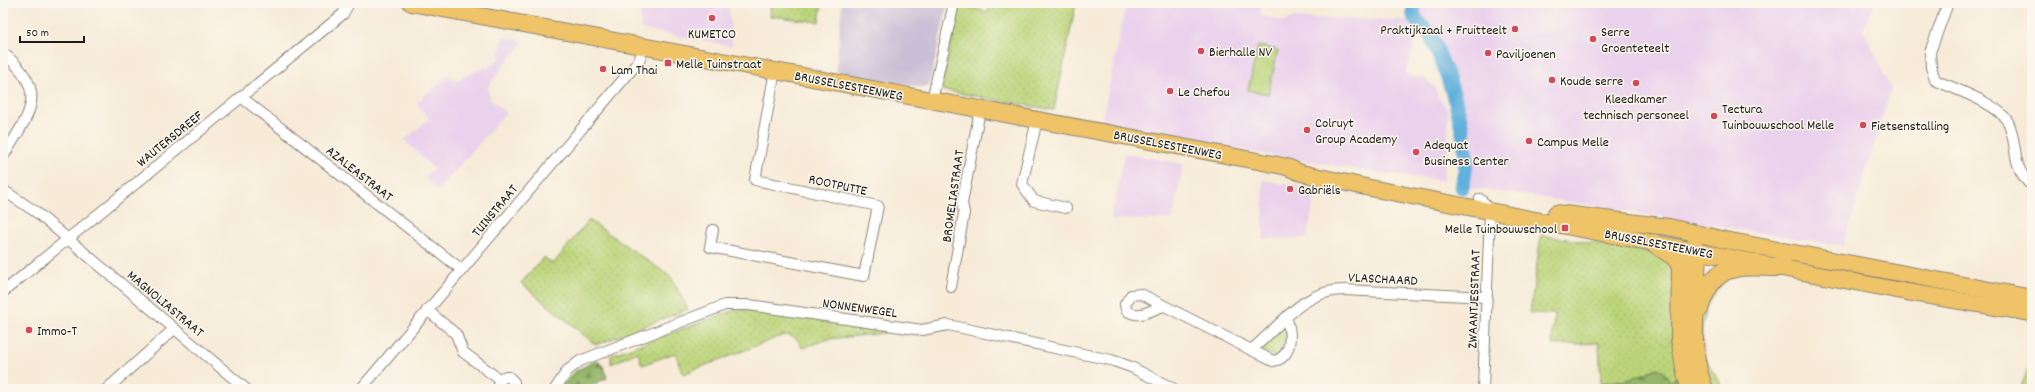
<svg xmlns="http://www.w3.org/2000/svg" width="2035" height="392" viewBox="0 0 2035 392" font-family="Dekko,sans-serif">
  <defs>
    <pattern id="grass-dots" width="8" height="8" patternUnits="userSpaceOnUse"><rect width="8" height="8" fill="#bcd57a"/><path d="M2 2h.1M6 6h.1" fill="none" stroke="#a1b669" stroke-width="1.8" stroke-linecap="round"/></pattern>
    <pattern id="forest-firs" width="22" height="20" patternUnits="userSpaceOnUse"><rect width="22" height="20" fill="#95b66a"/><path d="M5 1l3.5 6h-7zM16 11l3.5 6h-7z" fill="#799356"/></pattern>
  </defs>
  <rect width="100%" height="100%" fill="#fbf7ec"/>
  <filter id="ink" filterUnits="userSpaceOnUse"><feTurbulence type="fractalNoise" baseFrequency=".025" numOctaves="2"/><feDisplacementMap in="SourceGraphic" scale="8" xChannelSelector="R" yChannelSelector="G"/><feConvolveMatrix kernelMatrix="1 2 1 2 8 2 1 2 1" color-interpolation-filters="sRGB"/></filter>
  <filter id="wash" filterUnits="userSpaceOnUse"><feTurbulence type="fractalNoise" baseFrequency=".012" numOctaves="4" result="noise"/><feDisplacementMap in="SourceGraphic" scale="16" xChannelSelector="R" yChannelSelector="G"/><feGaussianBlur stdDeviation="0.9" result="paint"/><feColorMatrix in="noise" values="0 0 0 0 0 0 0 0 0 0 0 0 0 0 0 0 0 1.4 0 .05"/><feComposite in="paint" operator="in"/></filter>
  <g filter="url(#wash)">
    <rect width="100%" height="100%" fill="#f7ebd8"/>
    <g fill="#ead1ec">
      <path d="M640 3H729L732 46 641 29Z"/>
      <path d="M1126 3H1262L1260 15 1284 22 1292 18 1408 20 1417 24 1413 49 1405 74 1413 77H1422L1435 87 1438 96 1448 110V149L1443 174 1446 181 1381 173 1253 152 1102 120Z"/>
      <path d="M1414 3H1874L1863 29 1891 89 1843 246 1526 195 1462 187 1465 161 1458 112 1445 69 1433 39 1427 30 1415 22 1412 12Z"/>
      <path d="M503 37 524 42 500 70 488 87 490 99 506 113 438 190 425 178 433 168 404 140 429 119 416 103 449 75 455 81 485 67 487 69 499 59Z"/>
      <path d="M1124 153 1183 164 1173 219 1112 220V207L1114 206Z"/>
      <path d="M1263 180 1316 190 1307 238 1263 239Z"/>
    </g>
    <path fill="#cabfd6" d="M842 3H948L929 86 922 87 849 75 836 71Z"/>
    <g fill="url(#grass-dots)" stroke="#6c784b">
      <path d="M771 3H822L819 22 770 16Z"/>
      <path d="M990 3H1076L1054 110 941 90 959 5 988 12Z"/>
      <path d="M589 220 671 277 688 309 596 345 521 283 544 257 553 264Z"/>
      <path d="M1541 235 1660 254C1670 260 1672 268 1674 279L1679 375 1671 383 1663 371 1658 368 1628 380 1601 383 1599 343 1552 345 1554 314 1530 313Z"/>
      <path d="M1728 280C1706 294 1697 331 1705 356 1709 368 1718 378 1723 389H1712L1707 375 1700 328 1708 292Z"/>
      <path d="M735 310H751L885 329V333L829 339 802 348C798 338 795 336 784 335L683 374 675 353 642 365 638 352 611 364V355Z"/>
      <path d="M1283 326 1287 329 1283 352 1276 358 1263 351 1264 345Z"/>
      <path d="M2032 360V389H2020Z"/>
    </g>
    <g fill="url(#forest-firs)" stroke="#586943">
      <path d="M597 360 603 366 607 378 584 389H559L574 372Z"/>
      <path d="M1658 368 1663 371 1671 382 1679 375 1684 389H1599L1601 383 1628 380Z"/>
    </g>
    <path fill="#bcd57a" stroke="#6c784b" d="M1258 46 1278 50 1268 94 1248 90Z"/>
    <g fill="none" stroke-linecap="round" stroke-linejoin="round">
      <path stroke="#62b1dc" stroke-width="15" d="M1414 3C1410 26 1426 23 1433 41 1449 77 1463 118 1466 157 1466 167 1464 178 1462 187"/>
    </g>
  </g>
  <g filter="url(#ink)">
    <g fill="none" stroke-linecap="round" stroke-linejoin="round">
      <defs>
        <g id="street">
          <path d="M1948 3 1930 52 1931 67 1935 80C1954 89 2001 104 2009 124 2018 146 2011 168 2032 186"/>
          <path d="M3 53C52 92 28 115 3 157"/>
          <path d="M241 97 462 270"/>
          <path d="M932 100 954 3"/>
          <path d="M1037 120 1022 184 1034 201 1066 208"/>
          <path d="M3 190 36 212 246 389"/>
          <path d="M1480 199 1488 207 1490 213 1483 389"/>
          <path d="M713 230 710 247 864 276 878 206 755 180 775 71"/>
          <path d="M951 287 964 213 962 203 980 110"/>
          <path d="M3 292 343 14 349 3"/>
          <path d="M1163 306C1151 310 1138 320 1126 310L1125 304 1131 295 1141 294 1273 361C1293 358 1292 332 1286 318"/>
          <path d="M427 310 456 334 463 352 500 380"/>
          <path d="M1251 350C1281 326 1302 290 1344 290L1487 297"/>
          <path d="M107 389 174 329"/>
          <path d="M361 389 639 61 644 46"/>
          <path d="M500 389 499 383 503 377H509L514 382 513 389"/>
          <path d="M555 389 567 371 580 361 725 305H749L922 330 948 325 1111 360 1131 367 1174 389"/>
        </g>
        <g id="primary">
          <path d="M411 3 1268 163 1287 167 1301 173 1370 188 1907 292 2032 313"/>
          <path d="M1556 213 1669 227 1725 240 2032 298"/>
        </g>
        <g id="highway">
          <path d="M1654 243 1675 257 1681 266"/>
          <path d="M1690 249 1681 266 1680 338 1686 373 1691 389"/>
          <path d="M1696 250C1699 296 1685 345 1704 389"/>
          <path d="M1699 309C1714 258 1741 267 1784 267"/>
        </g>
      </defs>
      <use href="#street" stroke="#8a847a" stroke-width="12"/>
      <use href="#primary" stroke="#8a847a" stroke-width="18"/>
      <use href="#highway" stroke="#8a847a" stroke-width="20"/>
      <use href="#street" stroke="#fff" stroke-width="10"/>
      <use href="#primary" stroke="#efc469" stroke-width="16"/>
      <use href="#highway" stroke="#efc469" stroke-width="18"/>
    </g>
  </g>
  <g fill="#d1495b" stroke="#fbf7ec" stroke-width="1.5">
    <circle cx="712" cy="18" r="4"/>
    <circle cx="1515" cy="29" r="4"/>
    <circle cx="1593" cy="39" r="4"/>
    <circle cx="1201" cy="51" r="4"/>
    <circle cx="1488" cy="53" r="4"/>
    <rect x="664" y="59" width="8" height="8" rx="2"/>
    <circle cx="603" cy="69" r="4"/>
    <circle cx="1552" cy="80" r="4"/>
    <circle cx="1636" cy="83" r="4"/>
    <circle cx="1170" cy="91" r="4"/>
    <circle cx="1714" cy="116" r="4"/>
    <circle cx="1863" cy="125" r="4"/>
    <circle cx="1307" cy="130" r="4"/>
    <circle cx="1529" cy="141" r="4"/>
    <circle cx="1416" cy="152" r="4"/>
    <circle cx="1290" cy="189" r="4"/>
    <rect x="1561" y="224" width="8" height="8" rx="2"/>
    <circle cx="29" cy="330" r="4"/>
  </g>
  <g text-anchor="middle" stroke-width="3" stroke-linejoin="round" paint-order="stroke">
    <g font-size="14" fill="#1c1c1c" stroke="#fbf7ec" text-anchor="start">
      <text x="1507" y="34" text-anchor="end">Praktijkzaal + Fruitteelt</text>
      <text x="1601" y="36">Serre<tspan x="1601" dy="16">Groenteteelt</tspan></text>
      <text x="712" y="38" text-anchor="middle">KUMETCO</text>
      <text x="1209" y="56">Bierhalle NV</text>
      <text x="1496" y="58">Paviljoenen</text>
      <text x="676" y="68">Melle Tuinstraat</text>
      <text x="611" y="74">Lam Thai</text>
      <text x="1560" y="85">Koude serre</text>
      <text x="1178" y="96">Le Chefou</text>
      <text x="1636" y="103" text-anchor="middle">Kleedkamer<tspan x="1636" dy="16">technisch personeel</tspan></text>
      <text x="1722" y="113">Tectura<tspan x="1722" dy="16">Tuinbouwschool Melle</tspan></text>
      <text x="1315" y="127">Colruyt<tspan x="1315" dy="16">Group Academy</tspan></text>
      <text x="1871" y="130">Fietsenstalling</text>
      <text x="1537" y="146">Campus Melle</text>
      <text x="1424" y="149">Adequat<tspan x="1424" dy="16">Business Center</tspan></text>
      <text x="1298" y="194">Gabriëls</text>
      <text x="1557" y="233" text-anchor="end">Melle Tuinbouwschool</text>
      <text x="37" y="335">Immo-T</text>
    </g>
    <g font-size="14" fill="#1c1c1c" stroke="#fbf7ec">
      <text transform="translate(849 85) rotate(11)" y="5">BRUSSELSESTEENWEG</text>
      <text transform="translate(169 138) rotate(-39)" y="5">WAUTERSDREEF</text>
      <text transform="translate(1168 144) rotate(11)" y="5">BRUSSELSESTEENWEG</text>
      <text transform="translate(360 173) rotate(38)" y="5">AZALEASTRAAT</text>
      <text transform="translate(838 184) rotate(12)" y="5">ROOTPUTTE</text>
      <text transform="translate(952 196) rotate(-82)" y="5">BROMELIASTRAAT</text>
      <text transform="translate(494 210) rotate(-50)" y="5">TUINSTRAAT</text>
      <text transform="translate(1659 243) rotate(11)" y="5">BRUSSELSESTEENWEG</text>
      <text transform="translate(1383 278) rotate(3)" y="5">VLASCHAARD</text>
      <text transform="translate(1473 299) rotate(-88)" y="5">ZWAANTJESSTRAAT</text>
      <text transform="translate(166 303) rotate(40)" y="5">MAGNOLIASTRAAT</text>
      <text transform="translate(860 307) rotate(8)" y="5">NONNENWEGEL</text>
    </g>
  </g>
  <rect width="2035" height="392" fill="none" stroke="#fbf7ec" stroke-width="16"/>
  <path d="M20 36v6h64v-6" fill="none" stroke="#1c1c1c" stroke-width="2"/>
  <text x="26" y="36" font-size="12" fill="#1c1c1c" stroke="#fbf7ec" stroke-width="3" paint-order="stroke">50 m</text>
</svg>
